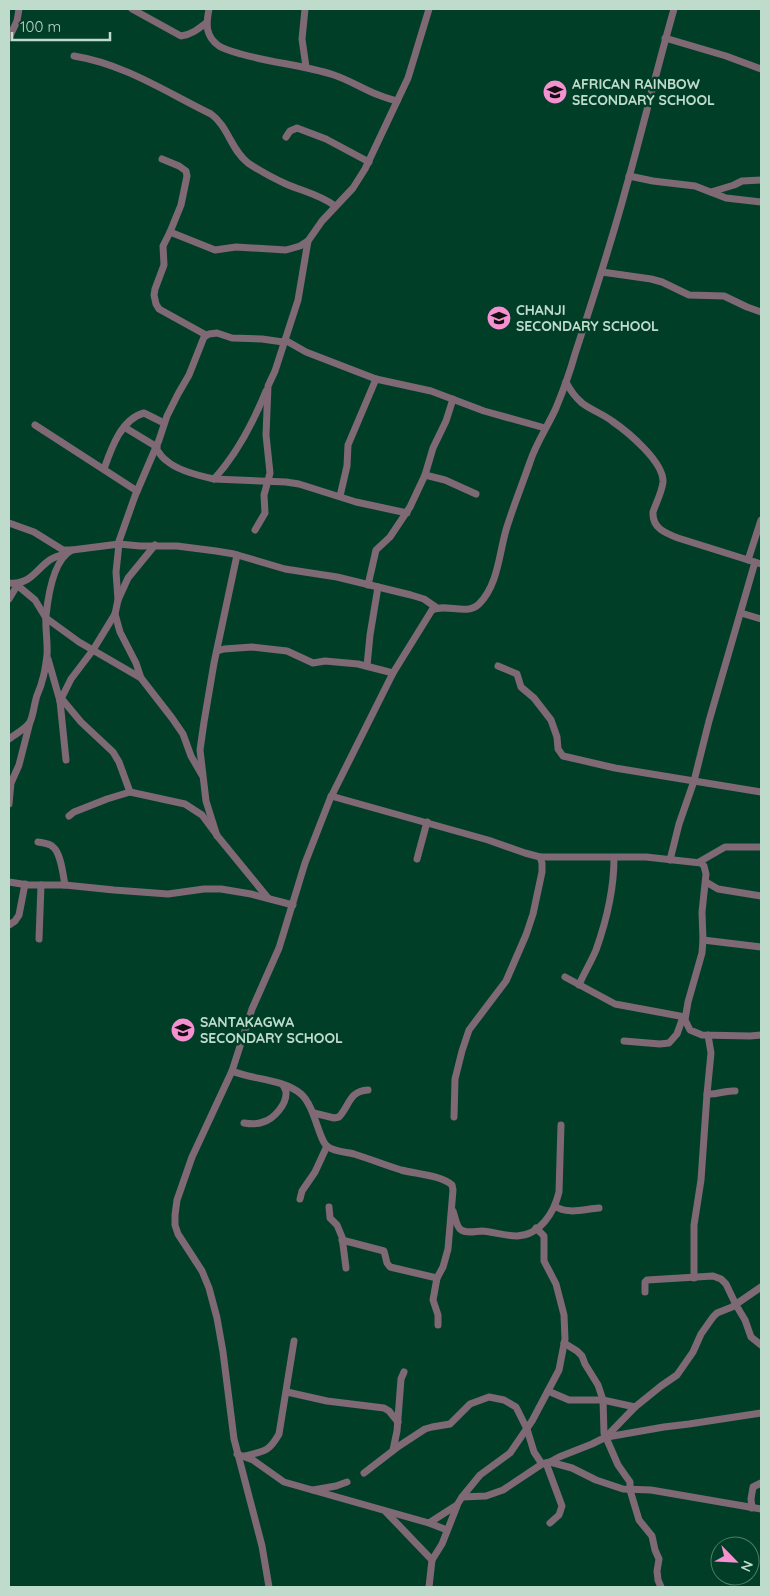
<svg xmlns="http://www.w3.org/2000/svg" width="770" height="1596" viewBox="0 0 770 1596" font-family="Quicksand,sans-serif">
  <rect width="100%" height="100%" fill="#003e27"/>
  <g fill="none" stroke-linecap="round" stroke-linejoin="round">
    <g stroke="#7e6975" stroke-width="7">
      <path d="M132 9 181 36C191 35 198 29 206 23"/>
      <path d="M209 9C206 24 205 36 219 46 226 50 234 52 241 54 272 63 304 65 334 75 349 80 361 88 376 94 383 97 390 99 397 101"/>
      <path d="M305 9 302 39 306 67"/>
      <path d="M9 38 17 21 19 9"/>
      <path d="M665 38 726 56 761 69"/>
      <path d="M74 56C124 64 166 92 211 114 228 126 231 150 248 163 260 171 273 178 286 184 302 191 321 195 335 206"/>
      <path d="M286 137 290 131 297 128 326 139 369 162"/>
      <path d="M162 159 179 166 186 171 187 176 181 205 170 232 163 246 164 265 155 289 154 295 156 304 159 309 206 335"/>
      <path d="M629 176 653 181 695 186 726 198 761 202"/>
      <path d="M711 192 734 185 742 181 761 180"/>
      <path d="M170 232 215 250 236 247 286 250 300 246 308 241 322 221 353 188 365 169 408 78 429 9"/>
      <path d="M602 272 651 279 662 282 689 295 724 296 747 307 761 312"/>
      <path d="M285 340 306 352 376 379 431 391 484 411 545 428"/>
      <path d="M566 382C570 390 575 397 582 403 591 410 603 414 612 421 628 432 664 462 663 482 662 492 656 503 653 512 652 528 665 533 678 538L761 564"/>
      <path d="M35 425 137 491"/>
      <path d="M124 427 157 447"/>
      <path d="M156 448C159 453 162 458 167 461 177 470 200 476 214 479L286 482 299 484 356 502 407 513"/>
      <path d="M104 469C111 449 121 419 144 413L164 423"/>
      <path d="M425 475 445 480 476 494"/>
      <path d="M214 479C237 454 253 423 266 391"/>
      <path d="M340 496 347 466 348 445 376 379"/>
      <path d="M9 523 34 532 63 550H72"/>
      <path d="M255 530 265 513 264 495 270 473 266 435 268 386 275 371 298 300 308 241"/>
      <path d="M118 544 135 496 159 440 167 416 178 394 189 375 204 337 209 334 217 333 232 338 262 339 283 342"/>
      <path d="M748 560 761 520"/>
      <path d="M9 583C37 586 39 557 64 555"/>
      <path d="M17 585 35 600 46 618 79 642 141 678 172 718 183 734 191 756 202 775"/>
      <path d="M368 585 376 550 390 537 410 507 425 475 433 448 446 421 453 399"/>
      <path d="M9 599 18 584"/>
      <path d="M118 600 128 578 155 545"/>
      <path d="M741 613 761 619"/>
      <path d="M115 614 120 632 136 663 141 678"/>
      <path d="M217 651 224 649 252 647 287 651 313 663 325 661 358 664 393 673"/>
      <path d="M48 659 60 701 66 760"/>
      <path d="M367 666 370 635 378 587"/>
      <path d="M498 666 517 674 521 687 534 698 551 720 557 737 558 749 563 756 615 768 761 792"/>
      <path d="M61 698 81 722 113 752 119 762 130 792"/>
      <path d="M60 701 71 679 93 650 115 614 118 600 116 572 119 544"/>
      <path d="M9 739C15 734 26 729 30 722 33 716 34 706 36 699 37 693 41 688 42 681 45 673 46 663 47 655 48 642 45 629 46 616 48 596 53 560 72 550L119 544 140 546H177L216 551 234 554 285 569 337 577 411 595 424 599 437 608"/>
      <path d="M331 796 488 840 525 853 540 857H646L701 863 704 866 706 874 702 912 703 940 702 953 688 1002 685 1020 690 1030 702 1035 750 1036 761 1035"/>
      <path d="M9 804 11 783 19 765 30 722"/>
      <path d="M69 816 74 812 107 799 130 792 185 804 202 815 219 838 268 898"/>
      <path d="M217 836 206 801 200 750 204 722 214 663 237 555"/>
      <path d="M38 842C43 843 49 843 53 847 61 853 63 875 65 885"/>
      <path d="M417 859 427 822"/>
      <path d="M670 860 679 824 694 781 709 721 755 562"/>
      <path d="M699 862 725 847H761"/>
      <path d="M9 882 28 885H65L114 890 168 894 204 889H221L251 894 293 905"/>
      <path d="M706 882 718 889 761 896"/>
      <path d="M9 925 15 921 19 915 25 884"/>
      <path d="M39 939 41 885"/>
      <path d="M703 940 761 947"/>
      <path d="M565 977 615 1004 685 1017"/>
      <path d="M579 985C584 973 591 962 596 950 606 922 614 887 614 858"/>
      <path d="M624 1041 660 1044 669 1043 677 1034 683 1017"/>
      <path d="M232 1071C254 1080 283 1079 301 1094 315 1106 319 1142 328 1147 336 1152 346 1152 354 1154 370 1159 385 1165 401 1170 416 1174 440 1175 452 1185L453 1190 448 1249 443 1267 437 1278 390 1267 387 1263 384 1251 342 1240"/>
      <path d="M707 1094C718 1095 724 1090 735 1091"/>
      <path d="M314 1113 334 1118 339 1117C350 1105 349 1091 368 1090"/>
      <path d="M454 1117 455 1079 462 1051 469 1030 506 981 526 935 533 914 542 872V863L540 857"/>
      <path d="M244 1123C250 1124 257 1125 263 1122 274 1119 287 1104 286 1092 286 1091 283 1085 283 1085"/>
      <path d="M300 1199 302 1191 315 1172 327 1146"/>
      <path d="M555 1206C567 1215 585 1209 599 1208"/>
      <path d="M329 1207 330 1218 337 1225 342 1237 346 1268"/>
      <path d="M453 1211C455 1216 456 1225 460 1229 465 1234 476 1231 482 1231 494 1232 505 1236 517 1236 540 1235 554 1213 559 1192L561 1125"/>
      <path d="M437 1278 433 1300 438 1315V1325"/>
      <path d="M694 1278V1225L701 1180 707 1094 711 1053 708 1035"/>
      <path d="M645 1292V1282L647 1280 713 1276 721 1279 726 1284 736 1305 745 1320 751 1337 761 1345"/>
      <path d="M564 1343 577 1351 582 1356 585 1364 598 1385 603 1400 604 1433 618 1465 630 1482V1490L639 1520 652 1536 655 1550 659 1559 657 1571 658 1580 661 1587"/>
      <path d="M548 1391 569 1400H603L635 1407"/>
      <path d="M287 1392 327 1401 384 1408 389 1411 398 1422"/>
      <path d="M607 1437 664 1427 689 1424 761 1413"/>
      <path d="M393 1450 397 1431 401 1379 404 1372"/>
      <path d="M237 1454 253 1460 284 1482 429 1523 457 1505 462 1497 486 1496 503 1490 542 1464 550 1462 572 1468 596 1480 623 1489 651 1490 761 1509"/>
      <path d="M245 1456C264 1451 269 1452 279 1434L294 1341"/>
      <path d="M550 1462 559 1457 592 1444 606 1437 635 1407 661 1386 677 1375 693 1352 701 1334 713 1317 717 1313 732 1307 761 1287"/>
      <path d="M546 1463 562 1506 559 1515 550 1523"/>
      <path d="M364 1473 399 1446 425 1429 432 1427 450 1424 470 1404 489 1397 504 1400 516 1407 527 1429 534 1452 542 1464"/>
      <path d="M313 1490 336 1486 347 1482"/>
      <path d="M462 1497 480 1475 510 1453 532 1421 559 1370 565 1339 564 1315 556 1284 544 1261V1236L536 1228"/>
      <path d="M752 1508 751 1499 753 1487 761 1483"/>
      <path d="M386 1512 432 1560"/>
      <path d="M429 1523 447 1530"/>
      <path d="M269 1587 262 1546 234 1439 223 1352 217 1318 209 1288 202 1271 178 1234 175 1225V1215L177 1200 192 1157 232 1071 252 1009 279 948 305 863 330 799 393 673 432 610C446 603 467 616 479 604 498 585 499 554 506 530 513 507 522 485 530 462 536 443 548 426 556 408 563 391 570 372 575 354 593 299 611 244 626 188 643 128 657 68 674 9"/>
      <path d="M429 1587 432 1560 442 1544 457 1506"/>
    </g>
  </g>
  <defs>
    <symbol id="school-disc" viewBox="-11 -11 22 22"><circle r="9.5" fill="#f590d1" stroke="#003e27"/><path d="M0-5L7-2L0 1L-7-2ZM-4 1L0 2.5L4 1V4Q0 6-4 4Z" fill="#111"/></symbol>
  </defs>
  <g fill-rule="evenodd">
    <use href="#school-disc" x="541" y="78" width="28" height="28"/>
    <use href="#school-disc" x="485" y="304" width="28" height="28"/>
    <use href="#school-disc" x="169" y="1016" width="28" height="28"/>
  </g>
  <g text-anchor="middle" stroke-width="5" stroke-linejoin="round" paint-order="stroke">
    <g font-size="14" font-weight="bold" fill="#bfdbcc" stroke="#003e27" text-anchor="start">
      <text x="572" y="89">AFRICAN RAINBOW<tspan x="572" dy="16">SECONDARY SCHOOL</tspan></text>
      <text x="516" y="315">CHANJI<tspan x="516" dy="16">SECONDARY SCHOOL</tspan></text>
      <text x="200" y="1027">SANTAKAGWA<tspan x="200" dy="16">SECONDARY SCHOOL</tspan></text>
    </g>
  </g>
  <rect width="770" height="1596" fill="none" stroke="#bfdbcc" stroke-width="20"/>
  <g transform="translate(735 1561) rotate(114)"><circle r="24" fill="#003e27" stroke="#4c7d69"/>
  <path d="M0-4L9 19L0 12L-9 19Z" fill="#f590d1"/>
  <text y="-8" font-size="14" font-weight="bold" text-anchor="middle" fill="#bfdbcc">N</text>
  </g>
  <path d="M12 32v8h98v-8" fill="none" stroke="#bfdbcc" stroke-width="2.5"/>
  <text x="20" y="32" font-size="15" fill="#bfdbcc" stroke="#003e27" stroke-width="4" paint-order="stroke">100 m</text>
</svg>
